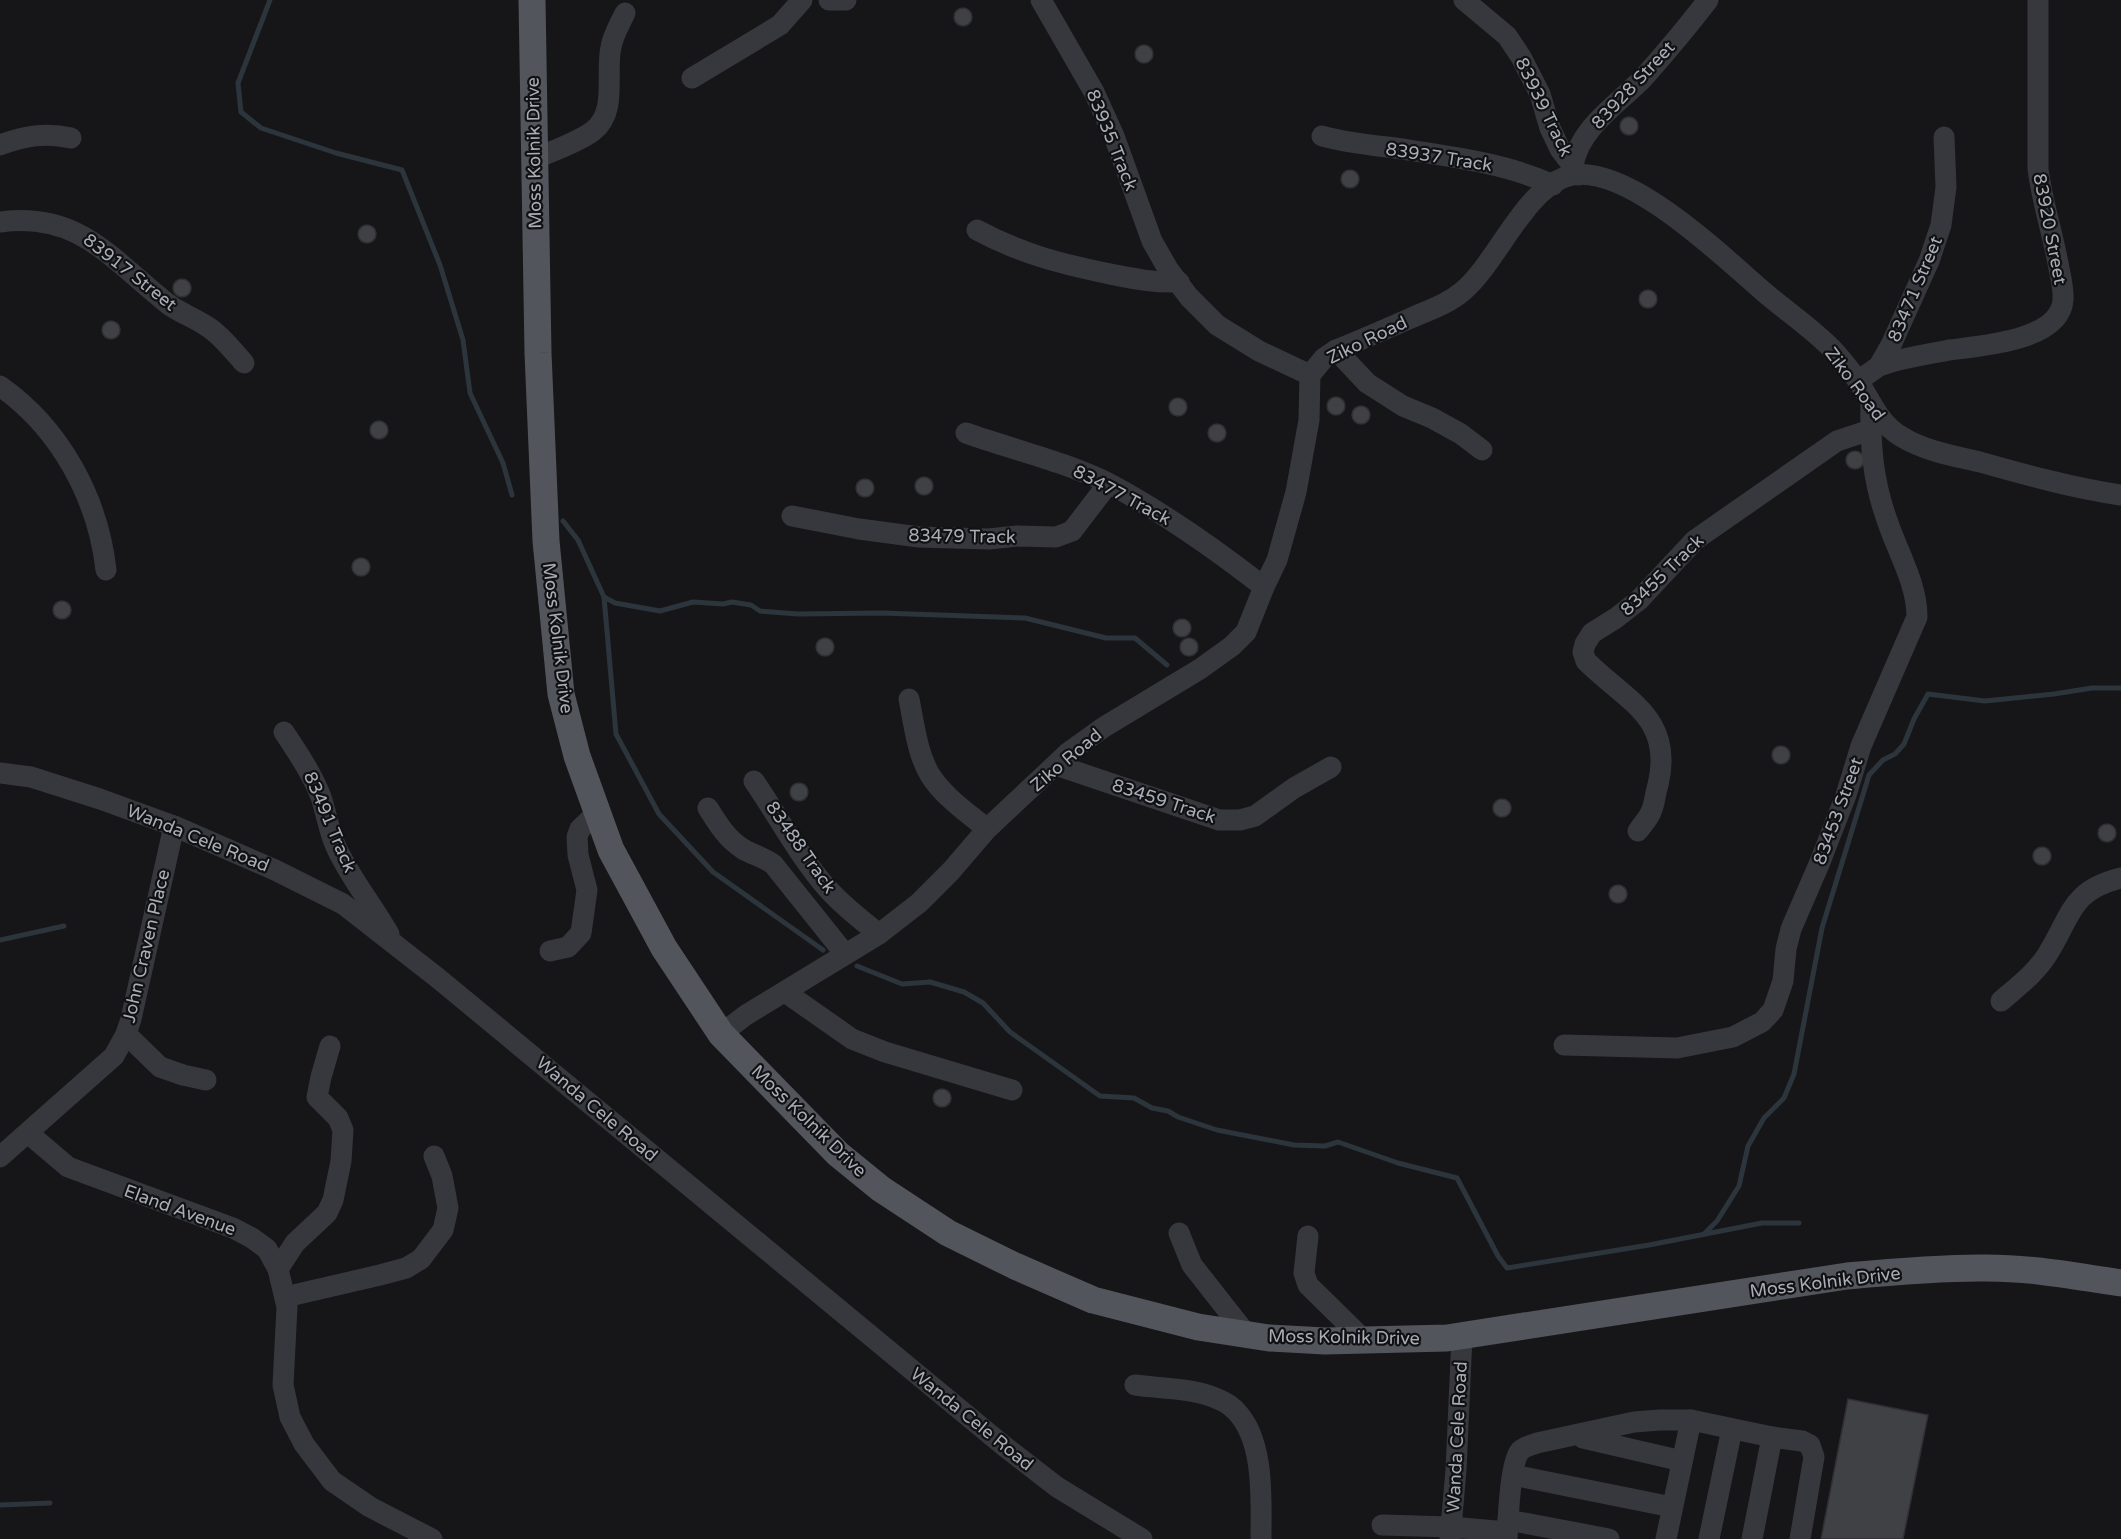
<svg xmlns="http://www.w3.org/2000/svg" width="2121" height="1539" viewBox="0 0 2121 1539" font-family="'Varela Round',sans-serif">
  <rect width="100%" height="100%" fill="#161618"/>
  <g fill="none" stroke-linecap="round" stroke-linejoin="round">
    <g stroke="#2c353c" stroke-width="5">
      <path d="M270 0 238 83 241 112 261 128 336 153 402 170 440 265 463 340 470 393 503 463 512 495"/>
      <path d="M563 521 578 540 604 597 616 734 659 814 713 872 823 950"/>
      <path d="M604 597 615 603 660 611 693 602 723 604 732 602 751 605 760 611 798 614 882 613 1025 618 1106 638H1135L1167 665"/>
      <path d="M0 940 64 926"/>
      <path d="M857 966 902 984 930 982 964 992 983 1003 1010 1032 1100 1096 1134 1098 1152 1108 1168 1111 1178 1117 1217 1130 1294 1145 1325 1146 1338 1142 1398 1163 1457 1178 1498 1256 1507 1268 1649 1245 1762 1223H1799"/>
      <path d="M1704 1234 1717 1221 1739 1186 1748 1146 1764 1118 1784 1098 1794 1074 1822 928 1869 775 1883 760 1895 754 1904 744 1914 719 1928 694 1985 701 2054 694 2092 688H2121"/>
      <path d="M0 1505 50 1503"/>
    </g>
  </g>
  <g fill="#404145" stroke="#303034" stroke-width="1.5">
    <circle cx="963" cy="17" r="9"/>
    <circle cx="1144" cy="54" r="9"/>
    <circle cx="1629" cy="126" r="9"/>
    <circle cx="1350" cy="179" r="9"/>
    <circle cx="367" cy="234" r="9"/>
    <circle cx="182" cy="288" r="9"/>
    <circle cx="1648" cy="299" r="9"/>
    <circle cx="111" cy="330" r="9"/>
    <circle cx="1336" cy="406" r="9"/>
    <circle cx="1178" cy="407" r="9"/>
    <circle cx="1361" cy="415" r="9"/>
    <circle cx="379" cy="430" r="9"/>
    <circle cx="1217" cy="433" r="9"/>
    <circle cx="1855" cy="460" r="9"/>
    <circle cx="924" cy="486" r="9"/>
    <circle cx="865" cy="488" r="9"/>
    <circle cx="361" cy="567" r="9"/>
    <circle cx="62" cy="610" r="9"/>
    <circle cx="1182" cy="628" r="9"/>
    <circle cx="825" cy="647" r="9"/>
    <circle cx="1189" cy="647" r="9"/>
    <circle cx="1781" cy="755" r="9"/>
    <circle cx="799" cy="792" r="9"/>
    <circle cx="1502" cy="808" r="9"/>
    <circle cx="2107" cy="833" r="9"/>
    <circle cx="2042" cy="856" r="9"/>
    <circle cx="1618" cy="894" r="9"/>
    <circle cx="942" cy="1098" r="9"/>
    <path d="M1848 1399 1928 1415 1903 1539H1821Z"/>
  </g>
  <g fill="none" stroke-linecap="round" stroke-linejoin="round">
    <g stroke="#37383d" stroke-width="21">
      <path d="M829 0H846"/>
      <path d="M1041 0 1094 92 1114 136 1152 241 1168 269 1189 297 1217 325 1259 351 1310 375"/>
      <path d="M1464 0 1507 36 1521 57 1540 94 1550 128 1560 149 1573 166"/>
      <path d="M692 78 780 25 802 0"/>
      <path d="M1322 136C1347 143 1370 145 1395 148 1447 156 1506 163 1553 185"/>
      <path d="M0 145C24 136 46 132 71 138"/>
      <path d="M534 159C552 151 577 143 593 131 618 112 605 74 611 47 613 35 620 24 625 13"/>
      <path d="M1578 175 1573 166C1579 127 1620 103 1645 76 1667 51 1688 26 1708 0"/>
      <path d="M0 222C79 211 112 260 168 304 180 313 195 318 208 327 221 335 233 351 244 363"/>
      <path d="M977 230C1020 253 1057 263 1105 273 1130 278 1153 283 1179 282"/>
      <path d="M1336 350 1367 383 1403 406 1432 418 1461 434 1482 450"/>
      <path d="M1879 366 1891 345 1929 261 1941 225 1946 187 1944 137"/>
      <path d="M1858 381 1879 366 1891 362C1910 357 1929 354 1949 350 1980 346 2060 341 2063 300 2064 288 2060 275 2058 263 2052 231 2042 201 2038 169V0"/>
      <path d="M0 386C60 428 98 498 106 570"/>
      <path d="M966 433C1014 450 1063 461 1108 483 1163 512 1215 549 1264 587"/>
      <path d="M792 516 859 529 919 537 989 539 1017 536 1056 537 1072 531 1108 484"/>
      <path d="M909 699C914 724 917 753 930 775 944 797 968 813 987 829"/>
      <path d="M284 732C298 753 312 774 321 797 327 815 329 834 338 851 352 880 373 906 389 934"/>
      <path d="M1056 765 1219 820H1240L1255 816 1294 788 1331 767"/>
      <path d="M0 773 31 777 100 799 174 826 275 870 343 904 439 979 1004 1446 1057 1487 1142 1539"/>
      <path d="M754 781C778 816 799 856 827 888 842 905 861 920 879 934"/>
      <path d="M708 808C718 824 727 839 743 849 753 855 763 857 773 864L845 954"/>
      <path d="M1638 831C1642 825 1648 819 1651 812 1655 804 1655 793 1658 785 1674 717 1626 701 1586 661L1583 652 1585 644 1592 633 1616 618 1639 600 1695 540 1837 441 1870 430"/>
      <path d="M550 951 568 947 581 933 587 890 578 855 577 837 580 829 597 813"/>
      <path d="M785 992 852 1039 885 1052 1012 1090"/>
      <path d="M2001 1001C2017 987 2035 974 2047 955 2072 916 2069 891 2121 878"/>
      <path d="M126 1034 160 1067 183 1075 206 1080"/>
      <path d="M721 1034 746 1015 879 934 919 903 951 871 987 829 1069 752 1104 727 1200 669 1232 646 1246 632 1264 587 1277 560 1296 492 1309 420 1310 375 1324 358 1336 350C1361 340 1386 329 1411 318 1429 310 1448 304 1463 291 1497 262 1523 193 1565 177 1622 157 1724 258 1764 292 1787 312 1812 328 1834 351 1842 360 1851 371 1858 381 1872 402 1879 424 1902 437 1925 451 1954 456 1980 462 2026 475 2073 488 2121 495"/>
      <path d="M1564 1045 1677 1048 1733 1037 1762 1022 1773 1010 1783 981 1786 949 1791 929 1820 862 1846 795 1861 746 1917 617C1917 583 1897 551 1887 520 1873 481 1870 446 1871 405"/>
      <path d="M28 1133 68 1167 233 1228 252 1238 267 1249 278 1269 287 1307 283 1385 290 1417 304 1444 332 1481 370 1507 432 1539"/>
      <path d="M0 1157 114 1056 126 1034 131 1019 174 826"/>
      <path d="M1179 1233 1192 1265 1247 1335"/>
      <path d="M1308 1236 1304 1273 1308 1285 1364 1340"/>
      <path d="M278 1269 295 1243 327 1213 333 1200 341 1161 343 1130 338 1118 317 1097 321 1077 330 1046"/>
      <path d="M285 1297 380 1275 406 1268 421 1259 443 1230 448 1208 442 1176 434 1156"/>
      <path d="M1135 1385C1156 1388 1184 1388 1204 1394 1214 1397 1229 1403 1236 1411 1265 1441 1261 1500 1261 1539"/>
      <path d="M1583 1438 1682 1461"/>
      <path d="M1513 1475 1672 1507"/>
      <path d="M1508 1520 1609 1539"/>
      <path d="M1382 1525 1451 1527 1507 1532"/>
      <path d="M1450 1539 1456 1470 1462 1336"/>
      <path d="M1507 1539C1508 1521 1510 1463 1520 1451 1524 1447 1532 1445 1537 1443L1634 1422 1660 1420H1691L1772 1437 1802 1441 1810 1445 1814 1457 1800 1539"/>
      <path d="M1666 1539 1691 1420"/>
      <path d="M1709 1539 1732 1429"/>
      <path d="M1752 1539 1772 1437"/>
    </g>
    <path stroke="#53555c" stroke-width="27" d="M532 0 538 353 546 541 561 694 577 756 611 850 664 948 721 1034 838 1154 881 1189 948 1233 1015 1266 1093 1300 1198 1327 1269 1338 1325 1341 1447 1338 1847 1276C1891 1272 1936 1268 1980 1268 2027 1267 2075 1276 2121 1283"/>
  </g>
  <g text-anchor="middle" stroke-width="4.5" stroke-linejoin="round" paint-order="stroke">
    <g font-size="18" fill="#a8adb8" stroke="#111113">
      <text transform="translate(1633 85) rotate(-47)" y="6">83928 Street</text>
      <text transform="translate(1544 107) rotate(64)" y="6">83939 Track</text>
      <text transform="translate(1112 140) rotate(68)" y="6">83935 Track</text>
      <text transform="translate(534 153) rotate(-91)" y="6">Moss Kolnik Drive</text>
      <text transform="translate(1439 157) rotate(9)" y="6">83937 Track</text>
      <text transform="translate(2050 229) rotate(79)" y="6">83920 Street</text>
      <text transform="translate(130 272) rotate(38)" y="6">83917 Street</text>
      <text transform="translate(1915 289) rotate(-67)" y="6">83471 Street</text>
      <text transform="translate(1367 340) rotate(-26)" y="6">Ziko Road</text>
      <text transform="translate(1855 384) rotate(53)" y="6">Ziko Road</text>
      <text transform="translate(1122 495) rotate(28)" y="6">83477 Track</text>
      <text transform="translate(962 536) rotate(1)" y="6">83479 Track</text>
      <text transform="translate(1662 575) rotate(-44)" y="6">83455 Track</text>
      <text transform="translate(558 638) rotate(83)" y="6">Moss Kolnik Drive</text>
      <text transform="translate(1066 760) rotate(-40)" y="6">Ziko Road</text>
      <text transform="translate(1164 801) rotate(18)" y="6">83459 Track</text>
      <text transform="translate(1838 811) rotate(-70)" y="6">83453 Street</text>
      <text transform="translate(330 822) rotate(67)" y="6">83491 Track</text>
      <text transform="translate(198 838) rotate(22)" y="6">Wanda Cele Road</text>
      <text transform="translate(801 847) rotate(55)" y="6">83488 Track</text>
      <text transform="translate(146 946) rotate(-77)" y="6">John Craven Place</text>
      <text transform="translate(597 1109) rotate(40)" y="6">Wanda Cele Road</text>
      <text transform="translate(809 1121) rotate(44)" y="6">Moss Kolnik Drive</text>
      <text transform="translate(180 1210) rotate(20)" y="6">Eland Avenue</text>
      <text transform="translate(1825 1282) rotate(-7)" y="6">Moss Kolnik Drive</text>
      <text transform="translate(1344 1337) rotate(1)" y="6">Moss Kolnik Drive</text>
      <text transform="translate(972 1419) rotate(39)" y="6">Wanda Cele Road</text>
      <text transform="translate(1457 1437) rotate(-87)" y="6">Wanda Cele Road</text>
    </g>
  </g>
</svg>
